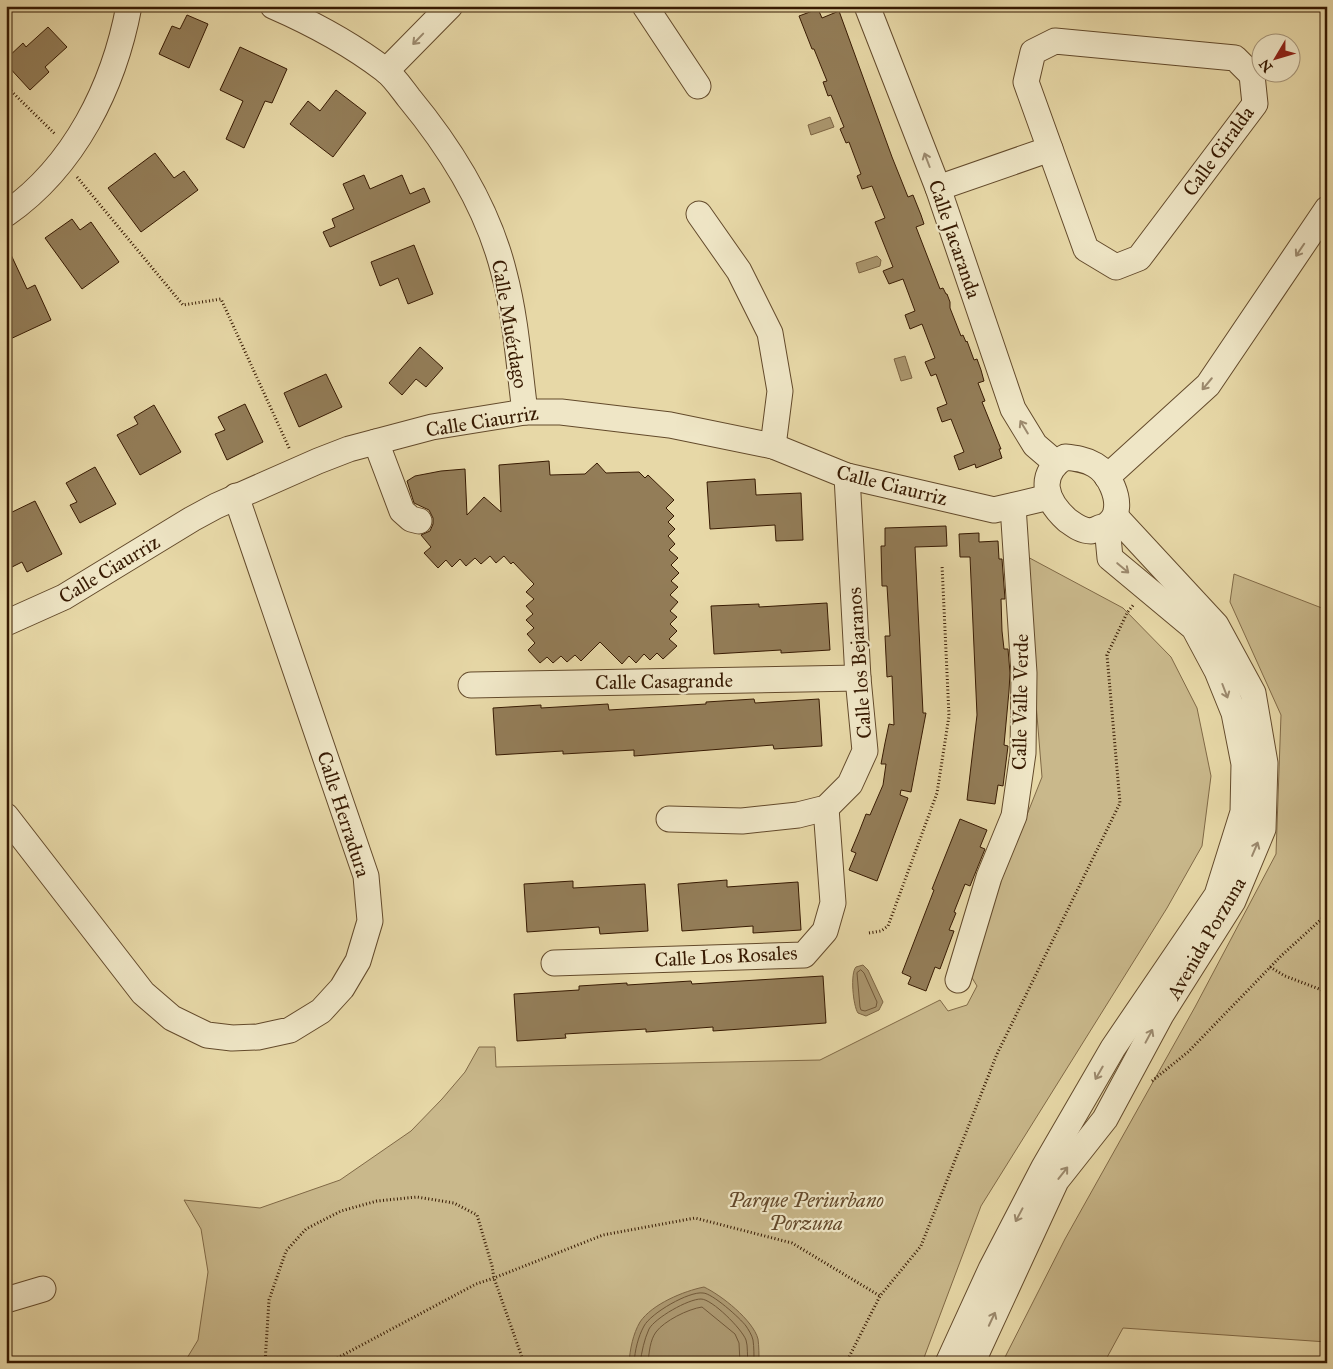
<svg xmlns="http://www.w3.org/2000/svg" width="1333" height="1369" viewBox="0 0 1333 1369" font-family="'IM FELL Great Primer',serif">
  <rect width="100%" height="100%" fill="#e7d8a7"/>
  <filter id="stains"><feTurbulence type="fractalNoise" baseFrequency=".004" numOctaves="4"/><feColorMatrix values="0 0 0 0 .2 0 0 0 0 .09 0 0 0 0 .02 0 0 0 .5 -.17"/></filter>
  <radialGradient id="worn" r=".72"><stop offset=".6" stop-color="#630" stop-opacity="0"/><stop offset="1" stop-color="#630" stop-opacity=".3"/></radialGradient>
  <g fill="#c9b88b" stroke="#806946">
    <path d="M1024 555 1123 608 1171 657 1197 708 1211 776 1202 846 1167 908 981 1206 922 1363H184L198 1340 208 1272 201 1229 184 1200 260 1208 340 1180 411 1131 442 1099 465 1072 479 1047H495L496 1067 820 1060 940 1000 948 1011 967 1005 977 986 966 968 1042 777Z"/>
    <path d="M1234 574 1327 610V1342L1123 1328 1104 1363H1002L1065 1239 1195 1007 1276 854 1281 715 1230 602Z"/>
  </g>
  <g fill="#ab976f" stroke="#7d6543">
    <path d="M830 117 834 127 811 135 808 125Z"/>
    <path d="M877 256 881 260 880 266 859 273 856 263Z"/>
    <path d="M905 356 912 378 901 381 894 359Z"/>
    <path d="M863 965 868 970 883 1002 879 1010 866 1016 858 1013C853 1006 850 973 856 967Z"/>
    <path d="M704 1287C721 1295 753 1320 758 1339 759 1346 759 1355 759 1363H629C630 1349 633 1334 640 1322 652 1304 684 1291 704 1287Z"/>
  </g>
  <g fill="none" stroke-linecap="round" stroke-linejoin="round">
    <g stroke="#715838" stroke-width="1">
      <path d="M861 970 864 973 877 1002 876 1007 865 1011 861 1010 860 1007 857 973Z"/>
      <path d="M634 1363C635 1350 638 1337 644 1326 651 1313 689 1291 703 1293 712 1293 740 1318 746 1326 748 1329 752 1335 753 1340 754 1347 754 1355 754 1363"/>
      <path d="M640 1363C642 1351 644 1340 649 1329 655 1318 688 1299 701 1299 712 1299 742 1329 746 1340 748 1346 747 1356 748 1363"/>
      <path d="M648 1363C649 1353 650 1340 656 1332 664 1321 688 1309 702 1307L735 1334 739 1343 740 1363"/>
    </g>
  </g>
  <g fill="#937d58" stroke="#371a02">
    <path d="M818 9 822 18 839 11 892 157 908 197 913 195 921 215 924 224 916 227 940 289 943 288 946 294H947L950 302V308L961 336 963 335 966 342 967 341 974 360 977 359 981 370 984 381 978 383 985 401 982 402 1001 449H999L1002 458 976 468 975 464 959 470 954 456 964 452 951 419 942 422 937 408 947 404 936 374 931 376 925 362 935 358 922 324 910 329 905 315 915 311 903 279 889 284 883 271 893 267 875 222 885 218 872 186 862 189 857 176 861 174 849 142 846 143 840 129 844 127 831 95 828 96 823 82 827 81 814 49H812L799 16Z"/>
    <path d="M187 15 208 24 189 68 159 54 172 26 180 29Z"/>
    <path d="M48 27 67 47 45 67 49 72 30 90 6 64V59L23 43 26 47Z"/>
    <path d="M240 47 287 69 272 103 265 101 244 148 226 139 243 101 220 90Z"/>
    <path d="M336 90 366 113 333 157 290 124 308 101 320 111Z"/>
    <path d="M155 153 174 178 184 171 198 190 141 232 108 188Z"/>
    <path d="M364 175 370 189 402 175 410 194 424 188 430 202 330 247 323 232 335 227 332 219 354 209 343 184Z"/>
    <path d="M72 219 80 230 91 222 119 262 82 289 45 238Z"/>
    <path d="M6 244 27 289 35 285 51 320 6 341Z"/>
    <path d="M414 245 433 294 408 304 398 278 380 286 371 262Z"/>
    <path d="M420 347 443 368 426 387 416 379 402 395 389 383Z"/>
    <path d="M326 374 342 407 299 427 284 393Z"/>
    <path d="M245 404 263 442 227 460 215 434 225 430 218 417Z"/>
    <path d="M154 405 181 452 140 475 117 435 138 424 134 417Z"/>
    <path d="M549 461 550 475 585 474 597 463 606 473 639 472 645 478 648 475 674 500 666 508 674 516 668 522 675 529 668 536 675 544 669 550 678 558 671 565 679 573 671 581 678 587 670 595 678 602 670 611 677 617 670 624 677 631 669 639 677 646 663 659 657 653 650 660 644 654 636 663 629 656 622 664 600 642 581 661 575 655 567 662 561 656 553 663 547 657 540 663 528 650 535 643 527 634 534 628 526 620 533 614 526 606 534 599 526 592 534 584 513 562 511 564 504 556 496 563 490 556 481 564 475 558 466 566 460 559 452 567 446 560 438 568 424 553 431 547 421 535 430 531 433 524V518L429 510 414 503 407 481 415 476 441 471 465 469 467 515 484 497 501 512 499 465Z"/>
    <path d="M95 467 116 504 80 523 70 505 77 502 66 483Z"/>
    <path d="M755 479 756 495 801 493 803 540 776 541 775 525 710 529 707 482Z"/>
    <path d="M35 501 62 554 27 572 22 562 12 567 6 555V515Z"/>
    <path d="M946 526 947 546 915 547 923 713H926L911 792 901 790 900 795 908 798 877 881 849 870 856 853 851 851 859 832 866 814 870 815 883 785 886 764H881L885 743 889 724 894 725 892 676 887 677 885 636H890L889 619 887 586H882L881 546H885V528Z"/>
    <path d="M979 533V542L998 541 999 559H1002L1005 599H1001L1002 631 1004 649H1008L1010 673 1009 691 1004 745 1008 746 1003 786 998 785 995 804 967 800 977 715 970 557H960L959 534Z"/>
    <path d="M827 603 830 650 781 653V650L714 654 711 606 759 604V607Z"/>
    <path d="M754 699 755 703 819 699 822 746 774 749 773 745 634 756V750L563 754V751L496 755 493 708 541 705V708L608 704 609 710 706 704V702Z"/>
    <path d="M960 819 987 830 980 847 985 849 970 886 965 884 954 912 956 913 949 930 954 931 940 969 935 967 926 991 908 984 911 977 902 973 934 890 932 889Z"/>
    <path d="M727 880V887L798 882 801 930 753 933V926L682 931 678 884Z"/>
    <path d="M573 881V888L645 884 648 931 600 934 599 927 527 932 524 884Z"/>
    <path d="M823 976 826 1023 713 1031V1027L646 1032V1029L565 1034 566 1038 517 1041 514 994 579 990V986L627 983V985L691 981 692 984Z"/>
  </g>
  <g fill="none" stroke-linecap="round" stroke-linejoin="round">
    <defs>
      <g id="minor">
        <path d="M273 6C312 23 351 44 385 70 394 77 402 89 409 98 452 150 488 208 504 273 516 318 519 366 525 412"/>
        <path d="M645 6 698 86"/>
        <path d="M867 6 938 188 1013 409 1035 445 1056 463"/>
        <path d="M1055 41 1235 58 1252 75 1255 104 1139 258 1116 267 1086 249 1026 82 1033 52Z"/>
        <path d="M386 71 450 6"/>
        <path d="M938 188 1050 149"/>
        <path d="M6 214C75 166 114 86 129 6"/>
        <path d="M699 214 739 271 770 333 780 391 773 446"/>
        <path d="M376 442 402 511 411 519 419 521"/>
        <path d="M1065 457C1075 458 1085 459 1095 465 1109 473 1121 498 1115 515 1113 520 1107 526 1102 527 1098 528 1094 531 1091 531 1081 531 1074 525 1067 520 1045 500 1037 475 1065 457Z"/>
        <path d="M1107 477 1208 385 1327 209"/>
        <path d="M6 623 64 597 192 519 216 506 318 461 349 449 432 427 525 412H561L670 425 773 446 847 476 994 510 1049 497"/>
        <path d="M471 685 858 678"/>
        <path d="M6 816 143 993 172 1018 207 1035 232 1038 258 1037 290 1030 321 1011 342 988 358 961 370 921 366 876 236 496"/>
        <path d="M669 819 742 821 798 815 826 808 850 784 865 751 858 678 847 476"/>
        <path d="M554 963 804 955 825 931 833 903 826 808"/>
        <path d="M958 980 989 877 1014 816 1023 753 1024 673 1013 506"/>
        <path d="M6 1300 43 1289"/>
        <path d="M948 1363 991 1269 1044 1167 1113 1048 1217 895 1243 812 1244 764 1234 713 1217 671 1194 628 1110 558 1107 526"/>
        <path d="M972 1363 1056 1181 1105 1119 1161 1015 1233 901 1263 829 1265 763 1253 693 1216 625 1115 516"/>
      </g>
    </defs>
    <use href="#minor" stroke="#634a2b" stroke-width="27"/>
    <g stroke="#371a02" stroke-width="3" stroke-dasharray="1 2.5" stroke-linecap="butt">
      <path d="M6 86 56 135"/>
      <path d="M77 177 183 305 221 299 290 450"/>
      <path d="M869 933 881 931 888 926 937 793 949 716 942 565"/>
      <path d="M1270 967 1285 976 1327 992"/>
      <path d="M1152 1081 1188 1052 1281 956 1327 914"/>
      <path d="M265 1363 269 1300 286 1251 306 1229 341 1211 377 1201 417 1197 454 1203 477 1215 492 1266 494 1278 524 1363"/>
      <path d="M328 1363 476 1284 494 1278 603 1235 695 1218 792 1243 880 1296"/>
      <path d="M846 1363 880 1296 921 1246 997 1054 1120 803 1107 655 1127 613 1134 604"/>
    </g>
    <use href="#minor" stroke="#efe6c6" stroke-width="25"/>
  </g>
  <defs><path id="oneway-shaft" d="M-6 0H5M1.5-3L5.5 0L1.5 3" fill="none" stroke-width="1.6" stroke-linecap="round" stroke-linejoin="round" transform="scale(1.25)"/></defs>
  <g stroke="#9c8a6e">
    <use href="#oneway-shaft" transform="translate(418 39) rotate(134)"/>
    <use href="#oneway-shaft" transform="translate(927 160) rotate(-111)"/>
    <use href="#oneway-shaft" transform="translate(1300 250) rotate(124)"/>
    <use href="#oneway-shaft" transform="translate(1207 384) rotate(130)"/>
    <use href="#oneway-shaft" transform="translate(1024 427) rotate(-121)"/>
    <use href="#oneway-shaft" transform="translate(1123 568) rotate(40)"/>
    <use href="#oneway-shaft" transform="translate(1225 691) rotate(69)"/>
    <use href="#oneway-shaft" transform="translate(1255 849) rotate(-67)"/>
    <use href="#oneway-shaft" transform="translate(1149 1036) rotate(-62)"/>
    <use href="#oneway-shaft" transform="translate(1099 1073) rotate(120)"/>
    <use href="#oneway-shaft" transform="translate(1063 1173) rotate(-52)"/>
    <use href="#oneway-shaft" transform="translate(1019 1215) rotate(118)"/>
    <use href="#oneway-shaft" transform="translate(992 1319) rotate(-65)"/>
  </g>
  <g text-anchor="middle" stroke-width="4.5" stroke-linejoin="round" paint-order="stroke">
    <g font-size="20" fill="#371a02" stroke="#efe6c6">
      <text transform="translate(1218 151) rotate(-54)" y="7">Calle Giralda</text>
      <text transform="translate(955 239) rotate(71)" y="7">Calle Jacaranda</text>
      <text transform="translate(510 324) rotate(80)" y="7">Calle Muérdago</text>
      <text transform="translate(482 421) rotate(-9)" y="7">Calle Ciaurriz</text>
      <text transform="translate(892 485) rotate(14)" y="7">Calle Ciaurriz</text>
      <text transform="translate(109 569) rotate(-31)" y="7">Calle Ciaurriz</text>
      <text transform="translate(859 663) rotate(-94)" y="7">Calle los Bejaranos</text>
      <text transform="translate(664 681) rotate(-1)" y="7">Calle Casagrande</text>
      <text transform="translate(1020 702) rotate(-89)" y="7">Calle Valle Verde</text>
      <text transform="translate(344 814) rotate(72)" y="7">Calle Herradura</text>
      <text transform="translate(1206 938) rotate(-60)" y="7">Avenida Porzuna</text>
      <text transform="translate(726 956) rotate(-3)" y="7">Calle Los Rosales</text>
    </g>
    <g font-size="20" font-style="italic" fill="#63492b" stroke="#efe6c6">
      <text x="806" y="1207">Parque Periurbano<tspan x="806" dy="23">Porzuna</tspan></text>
    </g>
  </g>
  <rect width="1333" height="1369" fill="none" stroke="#e7d8a7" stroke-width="25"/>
  <rect x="8" y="8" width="1318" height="1354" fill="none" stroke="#371a02" stroke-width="2.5"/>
  <rect x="12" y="12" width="1308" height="1344" fill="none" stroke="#371a02"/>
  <g transform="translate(1276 58) rotate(232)"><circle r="24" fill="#efe6c6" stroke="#a59478"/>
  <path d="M0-4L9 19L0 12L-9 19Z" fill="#8f2418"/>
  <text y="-8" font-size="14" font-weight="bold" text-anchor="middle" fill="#371a02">N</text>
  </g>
  <rect width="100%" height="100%" filter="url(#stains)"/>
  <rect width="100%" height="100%" fill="url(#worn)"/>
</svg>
